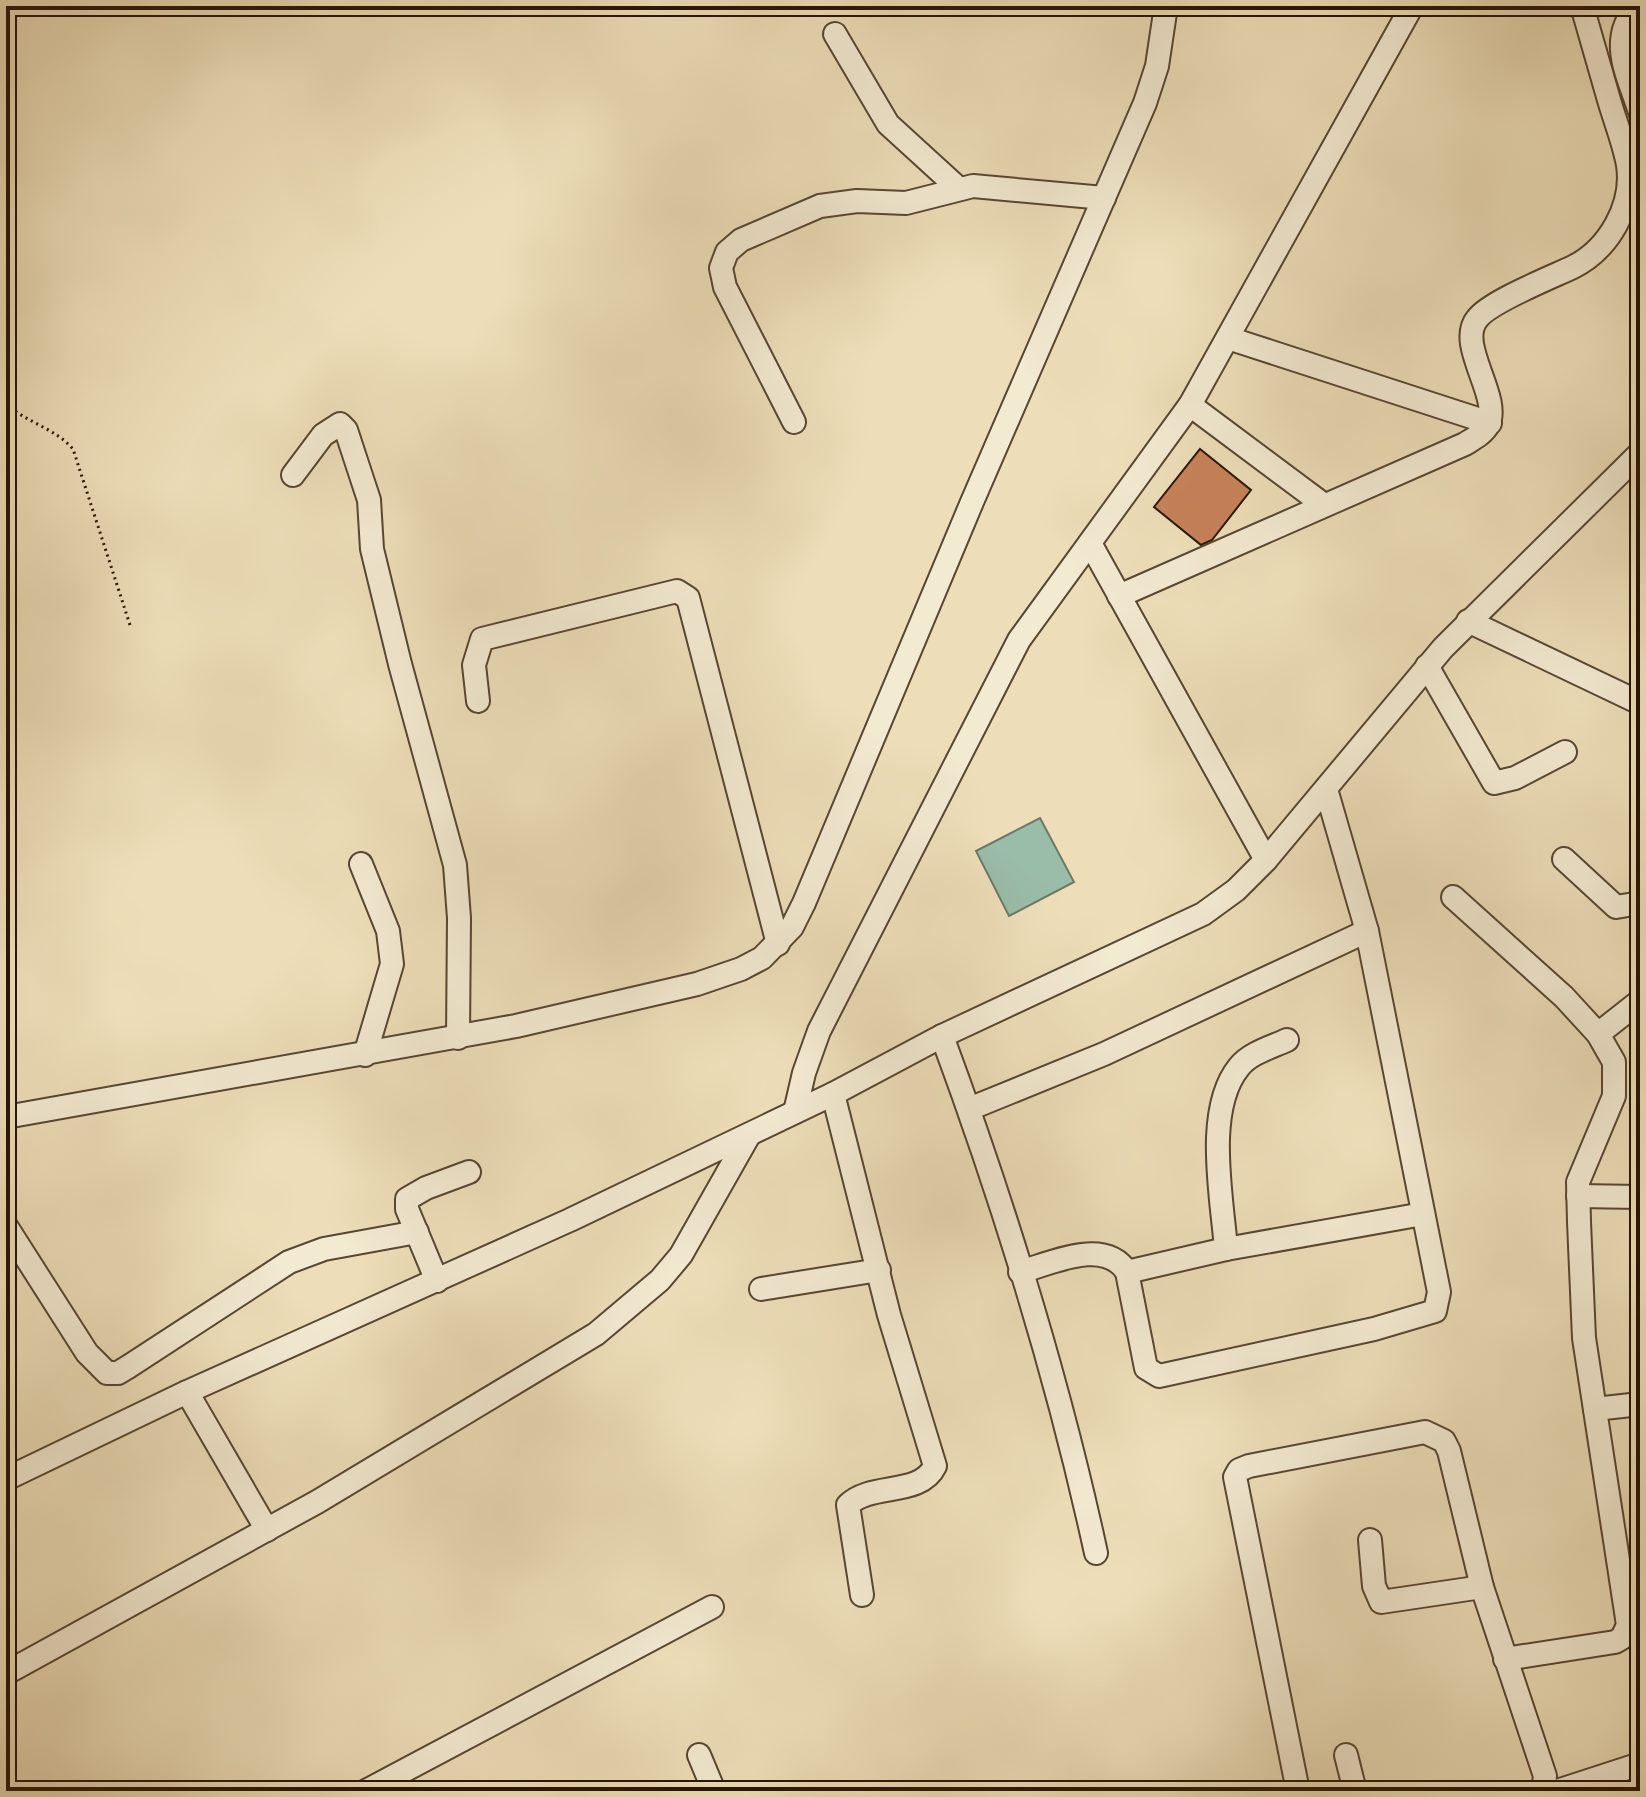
<svg xmlns="http://www.w3.org/2000/svg" width="1646" height="1797" viewBox="0 0 1646 1797" font-family="'IM FELL DW Pica',serif">
  <rect width="100%" height="100%" fill="#eddeb9"/>
  <filter id="stains"><feTurbulence type="fractalNoise" baseFrequency=".0025" numOctaves="4"/><feColorMatrix values="0 0 0 0 .2 0 0 0 0 .09 0 0 0 0 .02 0 0 0 .5 -.17"/></filter>
  <radialGradient id="worn" r=".72"><stop offset=".6" stop-color="#630" stop-opacity="0"/><stop offset="1" stop-color="#630" stop-opacity=".3"/></radialGradient>
  <path fill="#9abda9" stroke="#6b7967" stroke-width="2" d="M1040 818 1074 882 1009 916 976 851Z"/>
  <path fill="#c78258" stroke="#251405" stroke-width="2" d="M1200 449 1251 490 1212 540 1201 545 1154 507Z"/>
  <g fill="none" stroke-linecap="round" stroke-linejoin="round">
    <defs>
      <g id="minor">
        <path d="M1638 6C1607 39 1628 75 1640 112"/>
        <path d="M835 34 888 124 957 187"/>
        <path d="M1228 338 1490 423"/>
        <path d="M1190 405 1324 505"/>
        <path d="M794 422 725 287 721 268 727 252 741 240 820 206 857 201 906 203 973 186 1104 198"/>
        <path d="M293 475 323 435 340 424 346 430 369 500 372 549 400 664 455 865 459 918 458 1038"/>
        <path d="M1090 543 1266 860"/>
        <path d="M1119 596 1465 444C1473 439 1483 434 1488 425 1502 397 1456 345 1477 319 1489 302 1552 277 1573 267 1609 249 1634 205 1628 165 1624 143 1615 121 1609 100 1600 69 1591 37 1582 6"/>
        <path d="M1468 621 1640 703"/>
        <path d="M1427 666 1494 783 1515 778 1565 752"/>
        <path d="M478 701 474 665 482 639 677 591 688 598 778 944"/>
        <path d="M1564 859 1616 907 1640 903"/>
        <path d="M361 864 388 931 392 964 365 1055"/>
        <path d="M1453 897 1564 997 1598 1034 1614 1062V1096L1578 1182 1579 1222 1584 1338 1628 1625 1622 1638 1615 1642 1505 1659"/>
        <path d="M1598 1034 1640 1001"/>
        <path d="M942 1036C1004 1204 1058 1378 1096 1553"/>
        <path d="M833 1094 889 1315 935 1466C920 1497 871 1482 848 1505L862 1595"/>
        <path d="M969 1109 1104 1054 1367 931"/>
        <path d="M795 1112 804 1073 819 1031 1019 640 1190 405 1412 6"/>
        <path d="M6 1117 516 1026 697 984 741 969 762 958 792 927 804 903 972 502 1145 103 1157 66 1166 6"/>
        <path d="M1578 1196 1640 1197"/>
        <path d="M6 1226 87 1353 107 1373H118L128 1367 289 1262 324 1249 417 1232"/>
        <path d="M1226 1249C1222 1197 1204 1110 1239 1067 1250 1053 1272 1047 1287 1040"/>
        <path d="M1020 1272C1052 1263 1105 1237 1127 1272L1146 1368 1159 1376 1374 1329 1435 1311 1439 1292 1367 931 1326 789"/>
        <path d="M1127 1272 1226 1249 1423 1214"/>
        <path d="M437 1281 407 1209V1199L426 1188 469 1172"/>
        <path d="M761 1289 879 1270"/>
        <path d="M187 1392 267 1530"/>
        <path d="M1595 1409 1640 1404"/>
        <path d="M6 1479 187 1392 570 1220 833 1094 942 1036 1203 914 1236 890 1266 860 1443 648 1640 453"/>
        <path d="M1370 1540 1374 1586 1381 1602 1482 1587"/>
        <path d="M10 1671 317 1502 596 1334 660 1280 681 1255 749 1135"/>
        <path d="M699 1755 714 1791"/>
        <path d="M1346 1755 1355 1791"/>
        <path d="M366 1791 712 1607"/>
        <path d="M1298 1791 1235 1477 1239 1470 1249 1466 1425 1432 1444 1441 1449 1451 1482 1587 1545 1776 1543 1791"/>
        <path d="M1557 1791 1640 1764"/>
      </g>
    </defs>
    <use href="#minor" stroke="#574632" stroke-width="26"/>
    <path stroke="#251405" stroke-width="3" stroke-dasharray="2 4" stroke-linecap="butt" d="M6 404C26 422 56 429 73 449L130 625"/>
    <use href="#minor" stroke="#f3ead2" stroke-width="22"/>
  </g>
  <rect width="1646" height="1797" fill="none" stroke="#eddeb9" stroke-width="32"/>
  <rect x="8" y="8" width="1630" height="1781" fill="none" stroke="#251405" stroke-width="4"/>
  <rect x="16" y="16" width="1614" height="1765" fill="none" stroke="#251405" stroke-width="2"/>
  <rect width="100%" height="100%" filter="url(#stains)"/>
  <rect width="100%" height="100%" fill="url(#worn)"/>
</svg>
